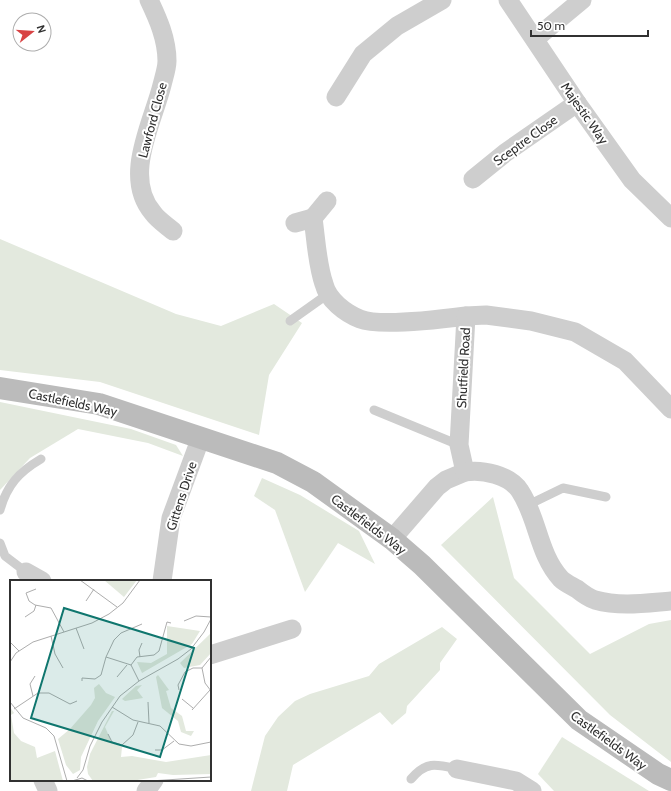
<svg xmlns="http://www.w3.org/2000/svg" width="671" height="791" viewBox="0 0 671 791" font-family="Cabin,sans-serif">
  <rect width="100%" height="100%" fill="#fff"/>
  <g fill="#e3e9de">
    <path d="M0 239 176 314 221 326 274 304 302 323 269 375 259 435 100 382 0 370Z"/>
    <path d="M0 402 131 429 176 445 183 456 148 443 78 429 30 458 0 490Z"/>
    <path d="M262 478 300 495 359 531 375 564 338 543 305 592 275 510 254 496Z"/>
    <path d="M493 497 514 578 590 654 649 624 671 620V762L610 715 441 545Z"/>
    <path d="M442 627 457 639 440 663V670L407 706 406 713 392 725 380 712 293 765 287 791H251L265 736 278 717 295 701 310 694 369 676 379 664Z"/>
    <path d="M562 737 649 791H554L538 774Z"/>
  </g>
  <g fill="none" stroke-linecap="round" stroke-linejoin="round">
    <g stroke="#cecece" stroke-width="9">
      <path d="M290 321 328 294"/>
      <path d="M374 410 459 445"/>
      <path d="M528 505 563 488 606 497"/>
      <path d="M0 510C7 485 19 472 41 459"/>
      <path d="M0 543 5 556 26 572"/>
      <path d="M411 779C426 761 436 764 457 769"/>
    </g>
    <g stroke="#cecece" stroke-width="19">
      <path d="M149 0C158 19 167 39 167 61 167 68 164 77 162 85 153 122 122 177 153 213 158 220 166 225 173 231"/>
      <path d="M508 0 577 103 632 180 671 218"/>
      <path d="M535 39 582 0"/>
      <path d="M336 97 363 54 397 26 442 0"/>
      <path d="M473 179 505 153 577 103"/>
      <path d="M313 218 327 201"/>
      <path d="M295 223 313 218C316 239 317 264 324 284 328 300 345 313 360 319 380 327 443 319 466 316L459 445 465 472 446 480 437 487 392 539"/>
      <path d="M466 316 486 315 531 321 575 332 625 361 671 409"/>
      <path d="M465 472C482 469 510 475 520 491 538 518 538 554 561 579 565 583 572 586 577 589 582 593 589 598 595 600 620 607 646 603 671 601"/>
      <path d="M26 572 42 581"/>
      <path d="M162 581 171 518 201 437"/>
      <path d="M210 655 292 629"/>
      <path d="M457 769 516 781 532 791"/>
      <path d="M43 780 48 791"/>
      <path d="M146 791 154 780"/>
    </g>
    <path stroke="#bbb" stroke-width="22" d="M0 388 99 404 277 463 313 482 392 539 422 565 579 720 658 774 671 780"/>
  </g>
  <g text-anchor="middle" stroke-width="4" stroke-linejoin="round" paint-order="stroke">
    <g font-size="13" fill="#313131" stroke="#fff">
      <text transform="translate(585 113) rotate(55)" y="5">Majestic Way</text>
      <text transform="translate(152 120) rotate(-75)" y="5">Lawford Close</text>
      <text transform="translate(525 140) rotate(-36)" y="5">Sceptre Close</text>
      <text transform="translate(463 368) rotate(-87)" y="5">Shutfield Road</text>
      <text transform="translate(73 402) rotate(12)" y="5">Castlefields Way</text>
      <text transform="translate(181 496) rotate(-72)" y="5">Gittens Drive</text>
      <text transform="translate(369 524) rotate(37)" y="5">Castlefields Way</text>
      <text transform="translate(609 740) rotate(36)" y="5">Castlefields Way</text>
    </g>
  </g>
  <g transform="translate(10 580)">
    <rect width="201" height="201" fill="#fff"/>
    <path d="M94 0H127L114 17ZM157 46 190 51 182 64 132 93 127 82 141 83 157 74ZM200 54 201 73 190 85 174 88 170 83ZM148 95 159 110 156 111 161 128 172 136 176 151H184L181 156 171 152 168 141 152 128 146 97ZM89 104 96 113 105 117 88 141 71 177 70 190 63 194 56 185 48 159 60 149 81 125 85 118 84 108ZM132 105 127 110 133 118 115 121 112 119 126 106ZM0 127 4 133 1 135 4 153 11 161 25 167 27 178 45 171 53 201H0ZM102 131H104L95 147 102 163 112 167 111 177 122 176 156 182 201 175V194L163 195 148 193 146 197 121 201H83L78 194 77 187 80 174Z" fill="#e3e9de"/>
    <path fill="none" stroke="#adadad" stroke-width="1" d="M70 0 107 27M26 9 16 13 19 21 25 25 41 28 54 52M76 21 84 9M15 37 24 31 26 25M174 41 186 36 201 37M66 48 74 69M41 56 45 74 53 88M0 62 9 71M96 77 104 60 111 53 132 44M130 77 129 70 132 63M201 77 192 88 195 103 201 111M0 82 6 73 23 62 82 43 99 34 113 23 130 0M121 85 127 77 144 75 149 71 157 42 161 43M107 97 117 85M72 101V98L85 99 91 95 96 77 121 85 129 101M169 110 168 105 175 92 183 88H192M23 116 20 104 25 96M172 119 183 128M0 122 13 138 36 148 44 156 57 201M138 122 139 143M102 127 123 140 150 146 169 164 181 166 201 162M4 129 28 113H39L60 124 67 121M182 130 200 110M98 154 102 162 112 165 123 155 128 142M145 170H152L164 161M67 198 73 190 80 166 92 142 110 116 129 101 168 79 181 69 194 52 201 39M62 201 72 198 78 201M140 201 201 197"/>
    <path fill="#0f766e" fill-opacity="0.15" stroke="#0f766e" stroke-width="2" d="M54 28 184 68 150 177 21 138Z"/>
    <rect width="201" height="201" fill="none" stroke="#313131" stroke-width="2"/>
  </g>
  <g transform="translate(32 32) rotate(73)"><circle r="19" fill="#ffffff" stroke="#adadad"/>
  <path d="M0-3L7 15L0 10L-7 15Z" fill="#d84344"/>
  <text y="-6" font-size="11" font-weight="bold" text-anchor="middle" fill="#313131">N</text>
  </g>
  <path d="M531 30v6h117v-6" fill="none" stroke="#313131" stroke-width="2"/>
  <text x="537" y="30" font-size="12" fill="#313131" stroke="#ffffff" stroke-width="3" paint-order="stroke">50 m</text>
</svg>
